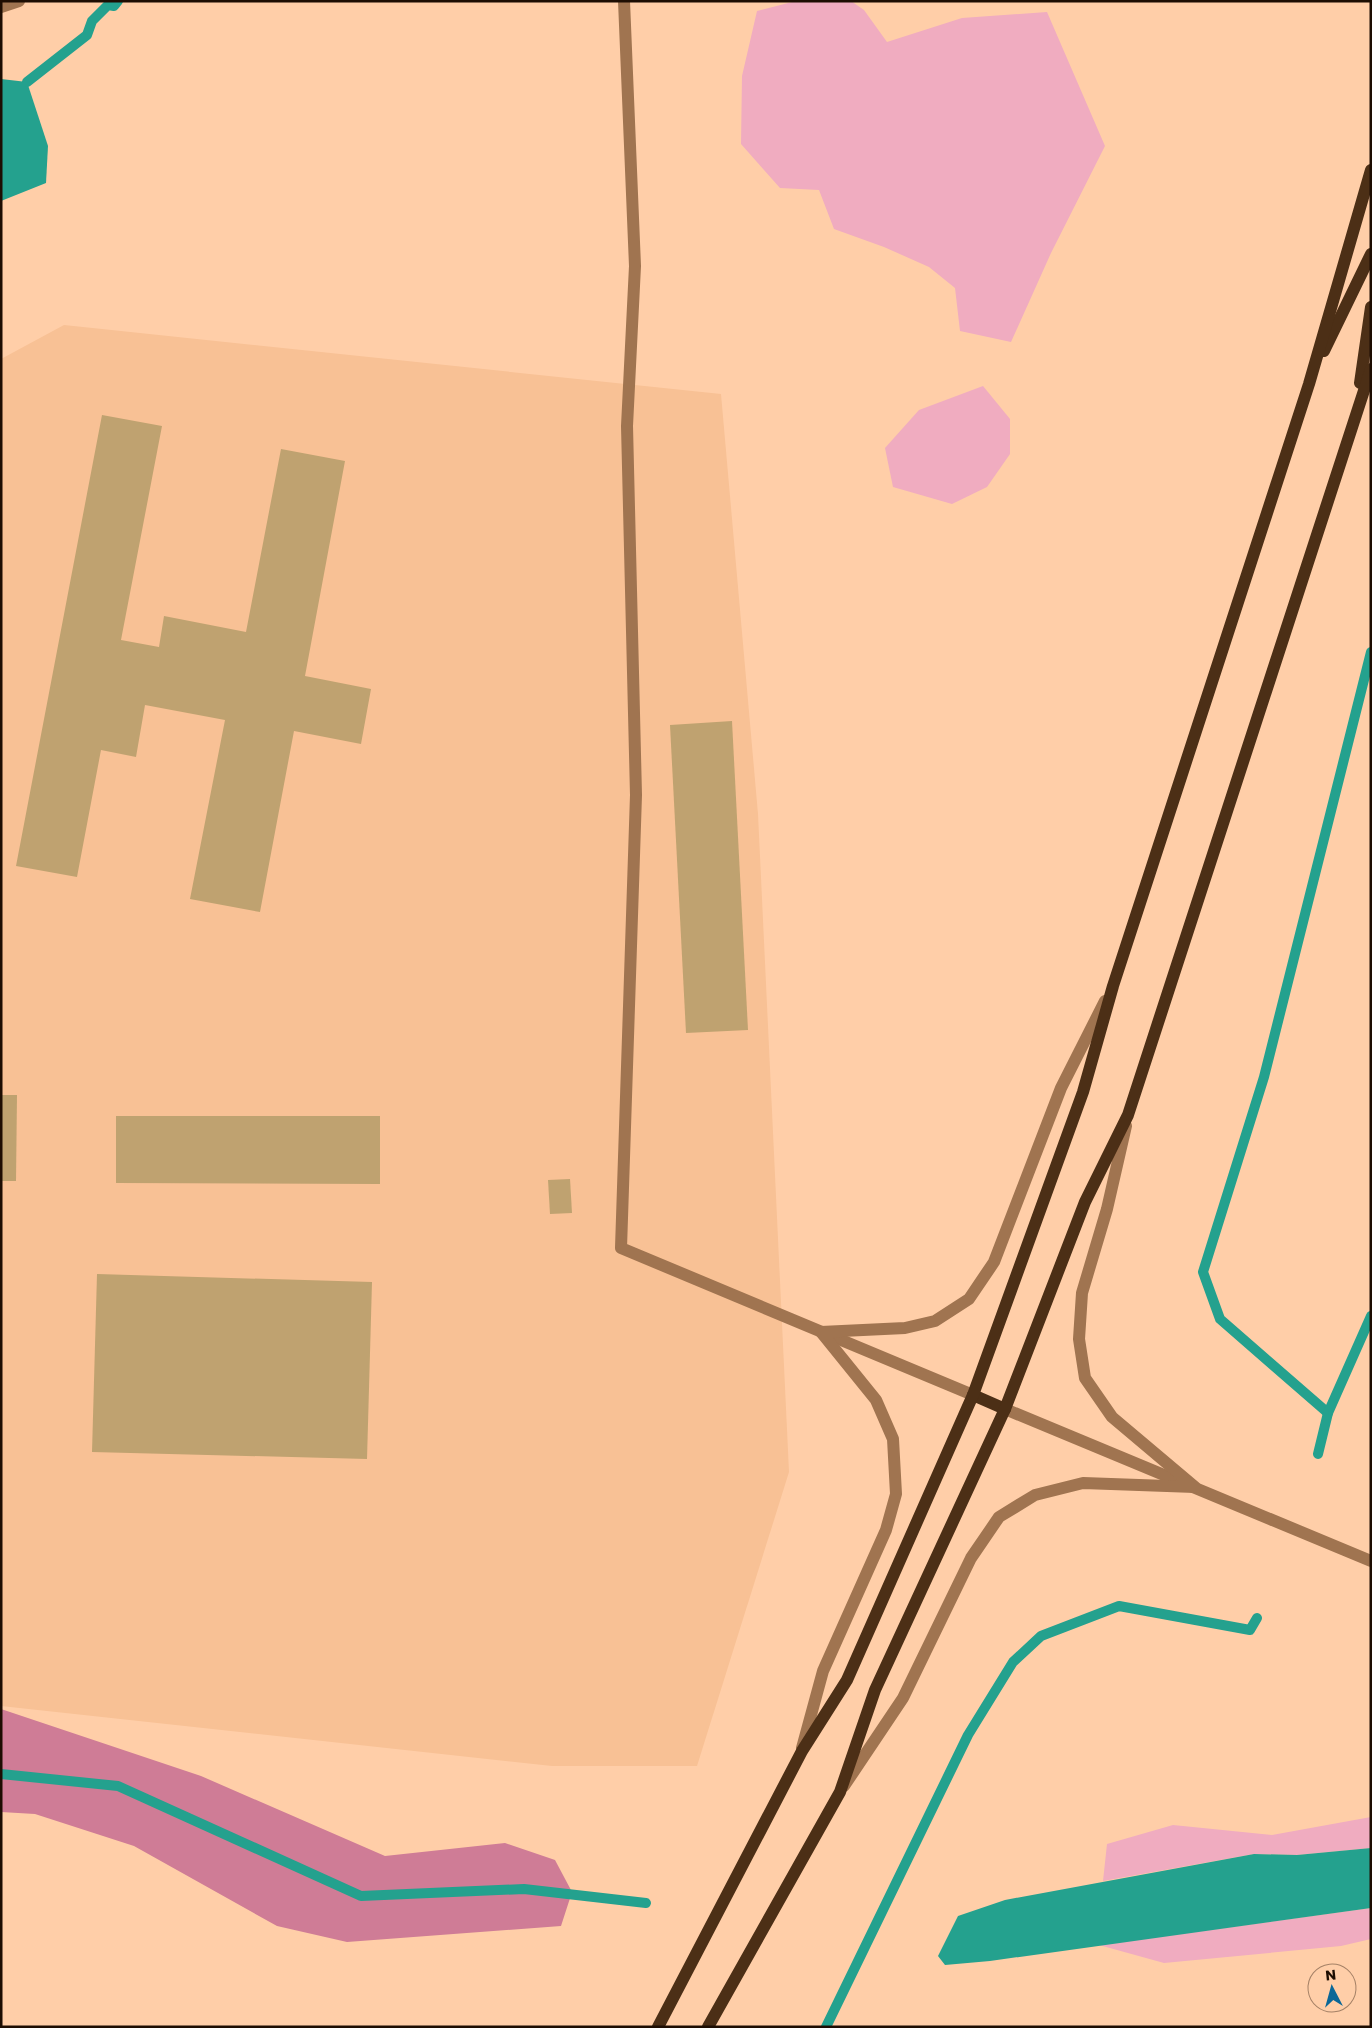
<svg xmlns="http://www.w3.org/2000/svg" width="1372" height="2028" viewBox="0 0 1372 2028" font-family="Poppins,sans-serif">
  <rect width="100%" height="100%" fill="#ffcea8"/>
  <path fill="#f8c195" d="M64 325 721 394 758 814 789 1472 697 1766H552L1 1706V359Z"/>
  <g fill="#f0acc0">
    <path d="M796 1H851L864 10 887 42 962 18 1047 12 1105 146 1051 253 1011 342 960 331 955 288 929 267 884 247 834 229 819 190 780 188 741 144 742 76 757 11Z"/>
    <path d="M983 386 1010 419V454L987 487 952 504 893 487 885 448 919 410Z"/>
    <path d="M1371 1817V1848L1297 1855 1254 1854 1103 1881 1107 1844 1173 1825 1272 1835Z"/>
    <path d="M1371 1908V1939L1341 1946 1164 1963 1099 1945Z"/>
  </g>
  <path fill="#cf7c96" d="M1 1709 201 1776 385 1856 505 1843 555 1860 572 1892 561 1926 347 1942 277 1926 134 1846 35 1814 1 1812Z"/>
  <g fill="#24a18e">
    <path d="M1 79 27 82 48 146 46 183 1 201Z"/>
    <path d="M1371 1848V1908L990 1961 945 1965 938 1956 958 1916 1005 1900 1254 1854 1297 1855Z"/>
  </g>
  <g fill="none" stroke-linecap="round" stroke-linejoin="round">
    <g stroke="#24a18e" stroke-width="10">
      <path d="M27 82 87 35 92 21 108 5 114 6 118 1"/>
      <path d="M1328 1413 1220 1319 1203 1272 1264 1077 1371 652"/>
      <path d="M1318 1454 1328 1413 1371 1316"/>
      <path d="M1 1774 118 1786 361 1896 524 1889 646 1903"/>
      <path d="M826 2027 968 1735 1013 1662 1041 1636 1119 1606 1250 1630 1257 1618"/>
    </g>
  </g>
  <g fill="#bfa270">
    <path d="M102 415 162 426 121 640 159 647 164 616 246 632 281 449 345 461 305 676 371 689 361 744 294 731 260 912 190 899 225 720 145 705 136 757 101 750 77 877 16 866Z"/>
    <path d="M732 721 748 1030 686 1033 670 725Z"/>
    <path d="M1 1095H17L16 1181H1Z"/>
    <path d="M116 1116H380V1184L116 1183Z"/>
    <path d="M570 1179 572 1213 550 1214 548 1180Z"/>
    <path d="M97 1274 372 1282 367 1459 92 1452Z"/>
  </g>
  <g fill="none" stroke-linecap="round" stroke-linejoin="round">
    <g stroke="#a07450" stroke-width="12">
      <path d="M624 1 635 266 627 426 636 795 621 1248 973 1395"/>
      <path d="M1 7 19 1"/>
      <path d="M1005 1409 1371 1561"/>
      <path d="M802 1748 823 1671 886 1530 896 1494 893 1439 876 1400 821 1332 905 1328 935 1321 969 1299 994 1262 1061 1088 1105 1001"/>
      <path d="M844 1786 903 1698 971 1558 999 1517 1035 1495 1083 1483 1195 1487 1112 1417 1085 1378 1079 1339 1082 1293 1107 1209 1126 1126"/>
    </g>
    <g stroke="#4c2f16" stroke-width="12">
      <path d="M1324 351 1371 254"/>
      <path d="M1360 383 1371 307"/>
      <path d="M973 1395 1005 1409"/>
      <path d="M658 2027 802 1751 847 1680 973 1395 1083 1092 1113 986 1309 384 1371 170"/>
      <path d="M708 2027 840 1792 875 1690 1005 1409 1085 1202 1128 1115 1371 369"/>
    </g>
  </g>
  <rect width="1372" height="2028" fill="none" stroke="#1d0d02" stroke-width="5"/>
  <g transform="translate(1332 1988) rotate(354)"><circle r="24" fill="#ffcea8" stroke="#a58166"/>
  <path d="M0-4L9 19L0 12L-9 19Z" fill="#0b6797"/>
  <text y="-8" font-size="14" font-weight="bold" text-anchor="middle" fill="#1d0d02">N</text>
  </g>
</svg>
